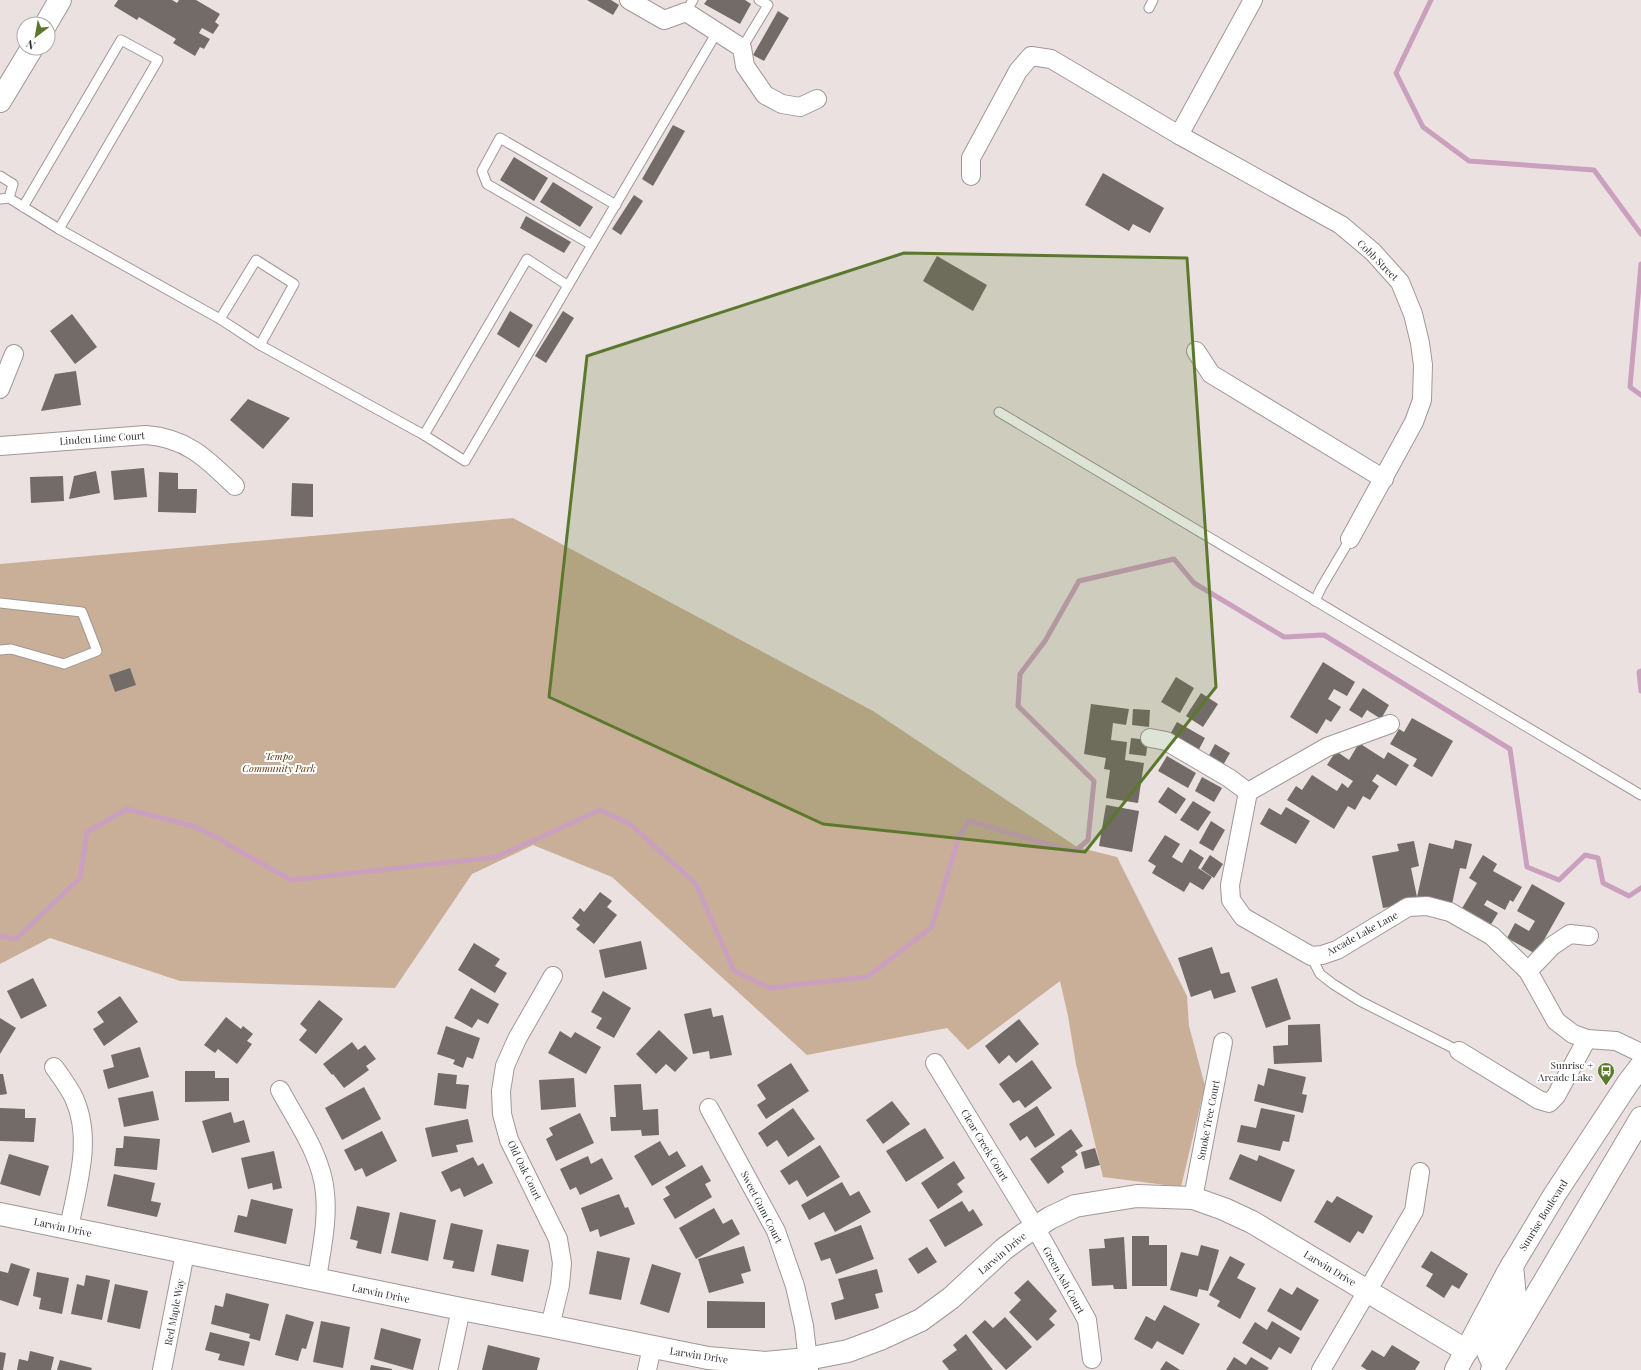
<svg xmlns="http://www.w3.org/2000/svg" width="1641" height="1370" viewBox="0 0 1641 1370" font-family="'Playfair Display',serif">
  <rect width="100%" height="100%" fill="#ebe1e1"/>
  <path fill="#c9af97" d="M513 518 873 711 1077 847 1117 857 1187 996 1189 1026 1205 1086 1181 1187 1103 1177 1076 1064 1068 1016 1060 981 968 1050 947 1028 807 1055 612 877 533 845 472 874 395 988 180 981 50 938 0 964V564Z"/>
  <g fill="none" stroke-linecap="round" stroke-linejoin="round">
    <g stroke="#caa0be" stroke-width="5">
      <path d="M1431 0 1396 73 1423 127 1469 161 1594 170 1641 234"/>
      <path d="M1641 264 1630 387 1641 395"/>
      <path d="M1641 671 1639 672 1641 691"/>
      <path d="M539 838 600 810 630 824 696 884 734 971 770 988 787 986"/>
      <path d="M227 844 291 880 496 857 536 839"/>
      <path d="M0 936 16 939 80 878 87 832 127 809 196 827 223 841"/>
      <path d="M791 985 867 977 932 927 959 836 969 821 1074 852 1088 840 1094 781 1018 706 1020 674 1045 641 1079 581 1174 559 1194 583 1284 637 1324 635 1510 749 1527 867 1559 880 1585 855 1598 858 1603 883 1629 896 1641 888"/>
    </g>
  </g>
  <g fill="#736b68">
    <path d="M118 0H172L177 3 179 0H196L220 14 215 22 219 25 213 34 202 28 199 33 210 39 204 49 200 47 195 56 173 43 176 39 139 17 137 20 114 6Z"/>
    <path d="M587 0H611L619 5 613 15Z"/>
    <path d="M707 0H745L751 4 740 24 704 4Z"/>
    <path d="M778 11 789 18 764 61 753 55Z"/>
    <path d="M673 125 685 131 653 186 642 179Z"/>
    <path d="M514 157 548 178 534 201 500 180Z"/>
    <path d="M1103 173 1164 208 1150 233 1133 224 1129 231 1085 205Z"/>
    <path d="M553 182 593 207 580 227 540 202Z"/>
    <path d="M634 195 643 201 621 235 612 229Z"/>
    <path d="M526 216 571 242 564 253 520 228Z"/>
    <path d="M937 256 987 285 973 311 923 281Z"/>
    <path d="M510 311 533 325 519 348 497 334Z"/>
    <path d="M563 311 574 318 546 363 535 356Z"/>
    <path d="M72 314 97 347 75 364 50 331Z"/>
    <path d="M76 371 81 405 41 411 55 374Z"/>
    <path d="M248 399 290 418 263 449 230 420Z"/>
    <path d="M144 468 147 497 114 500 111 471Z"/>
    <path d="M96 471 100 493 69 499 74 476Z"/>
    <path d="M159 472 178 473V489H197L196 513 158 512Z"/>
    <path d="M63 476 64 501 31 503 30 477Z"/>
    <path d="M292 483 313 484V517L291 516Z"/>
    <path d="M1323 662 1355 682 1347 696 1334 689 1328 699 1341 707 1331 722 1326 719 1317 734 1290 717Z"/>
    <path d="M130 668 136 685 115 692 109 675Z"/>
    <path d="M1176 677 1194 688 1180 713 1161 702Z"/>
    <path d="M1363 688 1389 705 1381 719 1367 710 1362 718 1349 710Z"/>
    <path d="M1201 693 1218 704 1203 727 1186 716Z"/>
    <path d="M1091 704 1129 709 1126 725 1113 723 1111 740 1127 742 1125 760 1144 763 1138 803 1106 798 1110 770 1104 769 1106 758 1084 754Z"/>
    <path d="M1133 709 1150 710 1149 727 1132 725Z"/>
    <path d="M1412 718 1453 741 1432 777 1413 766 1417 759 1390 744 1399 729 1404 732Z"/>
    <path d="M1177 722 1205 738 1197 753 1169 736Z"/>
    <path d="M1131 738 1148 740 1146 756 1129 754Z"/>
    <path d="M1359 743 1384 759 1388 752 1409 765 1396 786 1377 774 1372 781 1379 786 1370 800 1363 796 1355 810 1348 806 1334 829 1287 800 1296 786 1302 790 1312 775 1337 791 1342 783 1348 788 1353 781 1327 765 1336 751 1349 760Z"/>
    <path d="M1215 744 1230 753 1222 767 1207 759Z"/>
    <path d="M1167 756 1196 773 1188 788 1158 771Z"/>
    <path d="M1202 777 1222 788 1214 802 1195 791Z"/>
    <path d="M1168 787 1186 799 1176 814 1158 802Z"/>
    <path d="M1193 801 1211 812 1198 831 1180 820Z"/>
    <path d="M1106 805 1139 811 1132 852 1099 846Z"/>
    <path d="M1286 807 1310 821 1296 844 1260 824 1269 808 1281 815Z"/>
    <path d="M1211 821 1225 830 1213 851 1199 843Z"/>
    <path d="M1165 835 1180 844 1172 857 1182 863 1190 849 1204 858 1198 868 1212 877 1203 890 1190 882 1184 892 1152 873 1156 866 1148 861Z"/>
    <path d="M1455 840 1472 844 1466 869 1460 868 1452 904 1417 897 1429 843 1453 849Z"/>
    <path d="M1414 841 1419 866 1411 868 1417 897 1401 900 1402 905 1383 908 1372 856 1399 851 1397 844Z"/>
    <path d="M1210 855 1223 864 1214 878 1201 869Z"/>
    <path d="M1483 855 1497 864 1493 871 1522 887 1513 902 1510 900 1505 910 1487 900 1484 905 1498 913 1490 926 1461 910 1477 883 1469 878Z"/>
    <path d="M1532 884 1565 903 1536 954 1507 938 1515 923 1529 931 1535 921 1517 911Z"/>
    <path d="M600 892 612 901 607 907 617 915 594 944 576 929 580 925 572 918 580 908 584 912Z"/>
    <path d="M641 941 647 969 605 978 599 950Z"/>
    <path d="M474 943 500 959 495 966 507 973 495 993 458 970Z"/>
    <path d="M1212 947 1221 974 1229 972 1236 992 1214 999 1211 990 1191 997 1178 958Z"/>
    <path d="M33 978 47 1006 21 1019 7 991Z"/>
    <path d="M1277 978 1291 1019 1266 1028 1251 987Z"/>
    <path d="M471 988 499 1004 488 1024 478 1019 472 1028 454 1018Z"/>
    <path d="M603 991 631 1008 614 1038 596 1028 602 1018 591 1012Z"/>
    <path d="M120 996 138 1022 104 1046 93 1029 104 1022 97 1012Z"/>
    <path d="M319 1000 343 1019 316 1054 299 1040 307 1030 300 1024Z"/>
    <path d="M711 1008 713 1017 723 1015 732 1055 710 1059 709 1051 693 1054 684 1014Z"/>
    <path d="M226 1017 241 1029 243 1026 253 1034 247 1041 252 1044 237 1064 218 1049 215 1053 204 1045Z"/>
    <path d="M0 1018 16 1028 0 1054Z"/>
    <path d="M1019 1019 1039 1044 1016 1063 1009 1055 999 1064 985 1046Z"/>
    <path d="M1320 1024 1322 1062 1274 1064 1273 1046 1288 1045V1025Z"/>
    <path d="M446 1026 480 1038 473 1059 467 1057 463 1068 453 1064 455 1060 437 1054Z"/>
    <path d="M659 1030 688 1058 675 1072 666 1064 656 1074 636 1054Z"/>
    <path d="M560 1031 571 1038 575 1032 601 1047 586 1074 548 1053Z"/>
    <path d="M352 1042 358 1050 365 1045 376 1059 366 1066 369 1070 344 1088 333 1074 332 1075 323 1064Z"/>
    <path d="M140 1047 149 1077 108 1089 103 1070 114 1067 111 1055Z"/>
    <path d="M1032 1060 1052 1088 1025 1108 1019 1100 1013 1103 999 1084Z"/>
    <path d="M791 1063 809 1091 766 1119 757 1105 766 1099 757 1085Z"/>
    <path d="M1268 1068 1306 1077 1302 1094 1307 1095 1303 1113 1254 1101 1258 1084 1264 1086Z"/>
    <path d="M185 1071H215V1078H229V1101L185 1102Z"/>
    <path d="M438 1073 457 1075 456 1084 469 1085 466 1109 434 1105Z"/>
    <path d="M0 1074H3L7 1094 0 1095Z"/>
    <path d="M574 1078 576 1107 541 1110 539 1080Z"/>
    <path d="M641 1084 643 1110 658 1109 659 1135 642 1136 641 1130 611 1131 610 1117H616L614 1085Z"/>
    <path d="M364 1087 381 1119 342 1140 325 1108Z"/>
    <path d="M153 1091 159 1120 124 1127 118 1098Z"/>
    <path d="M892 1101 910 1124 883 1144 866 1120Z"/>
    <path d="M1037 1106 1055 1135 1035 1148 1027 1136 1020 1141 1009 1124Z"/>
    <path d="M0 1108 25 1109V1118H36L34 1142 0 1141Z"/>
    <path d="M793 1108 815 1139 788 1157 777 1140 767 1147 758 1133Z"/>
    <path d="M1261 1108 1295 1115 1289 1142 1283 1141 1280 1151 1237 1142 1241 1125 1256 1128Z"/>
    <path d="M231 1112 234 1123 244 1120 250 1142 212 1153 202 1121Z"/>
    <path d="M580 1113 594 1143 556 1161 546 1139 553 1135 549 1128Z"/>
    <path d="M468 1119 473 1142 456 1145 458 1152 432 1157 425 1128Z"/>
    <path d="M925 1128 944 1158 906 1182 886 1151Z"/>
    <path d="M1071 1129 1083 1146 1075 1151 1078 1155 1061 1167 1064 1172 1048 1184 1030 1159Z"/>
    <path d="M382 1131 397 1161 366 1177 362 1168 355 1171 344 1150Z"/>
    <path d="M124 1136 160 1139 157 1170 114 1166 116 1148H123Z"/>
    <path d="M660 1141 669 1156 677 1151 686 1166 652 1186 634 1156Z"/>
    <path d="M820 1145 840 1177 807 1197 797 1180 789 1185 780 1171Z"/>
    <path d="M1095 1148 1100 1165 1085 1169 1081 1152Z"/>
    <path d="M274 1151 282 1188 273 1190 272 1183 248 1189 241 1158Z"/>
    <path d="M9 1154 49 1166 40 1196 0 1184Z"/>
    <path d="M1240 1154 1257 1161 1259 1155 1295 1170 1281 1202 1229 1179Z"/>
    <path d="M588 1156 591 1164 602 1158 613 1179 580 1195 576 1187 570 1190 560 1169Z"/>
    <path d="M473 1157 478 1166 483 1163 493 1183 464 1197 460 1188 451 1192 441 1172Z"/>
    <path d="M954 1161 965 1178 957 1184 963 1192 938 1209 921 1183Z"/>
    <path d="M702 1165 711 1181 705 1184 712 1197 675 1219 663 1199 670 1195 665 1187Z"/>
    <path d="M114 1174 155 1183 151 1201 161 1203 157 1217 107 1206Z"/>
    <path d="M842 1182 850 1196 859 1191 871 1212 835 1232 824 1212 809 1220 801 1205Z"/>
    <path d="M619 1194 625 1208 628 1207 635 1224 600 1237 598 1229 590 1232 581 1208Z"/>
    <path d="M1337 1196 1373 1216 1363 1234 1358 1231 1350 1243 1314 1222 1327 1200 1332 1203Z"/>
    <path d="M251 1199 293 1209 286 1244 234 1232 238 1215 247 1217Z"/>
    <path d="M962 1201 969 1212 973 1209 983 1225 945 1247 929 1220Z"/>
    <path d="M357 1206 390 1213 381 1254 356 1248 358 1241 350 1239Z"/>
    <path d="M714 1208 723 1224 732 1219 740 1234 696 1259 679 1228Z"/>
    <path d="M400 1212 436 1220 428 1261 391 1253Z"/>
    <path d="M451 1223 483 1230 474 1272 452 1268 454 1261 443 1259Z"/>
    <path d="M861 1225 874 1259 836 1274 830 1258 821 1261 814 1243Z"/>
    <path d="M1132 1236H1149V1245H1167V1286H1132Z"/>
    <path d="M1124 1237 1127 1289H1114L1113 1285 1092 1286 1089 1249 1105 1248 1104 1239Z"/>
    <path d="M497 1244 529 1250 523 1282 491 1275Z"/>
    <path d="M1201 1245 1219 1250 1208 1291 1199 1289 1197 1297 1170 1290 1181 1252 1198 1256Z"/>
    <path d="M744 1246 751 1271 741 1274 744 1283 709 1293 698 1259Z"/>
    <path d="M927 1247 937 1262 918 1274 908 1259Z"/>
    <path d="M597 1251 630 1258 621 1300 589 1294Z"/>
    <path d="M1431 1251 1468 1274 1459 1289 1452 1285 1444 1298 1426 1286 1433 1274 1421 1267Z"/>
    <path d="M1230 1256 1245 1264 1237 1278 1256 1288 1240 1319 1217 1306 1220 1301 1209 1295Z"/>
    <path d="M11 1263 30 1269 18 1306 0 1300V1271L8 1273Z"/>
    <path d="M652 1264 681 1273 669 1313 640 1304Z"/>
    <path d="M877 1269 883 1292 875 1294 879 1308 835 1320 831 1303 844 1299 838 1279Z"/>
    <path d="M37 1272 69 1278 62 1314 39 1309 41 1298 33 1296Z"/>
    <path d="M86 1275 110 1280 102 1320 71 1314 77 1284 84 1286Z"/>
    <path d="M1028 1280 1057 1311 1049 1319 1055 1325 1037 1341 1009 1312 1021 1300 1014 1293Z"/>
    <path d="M115 1284 148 1291 140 1329 107 1322Z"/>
    <path d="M1297 1287 1319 1300 1301 1331 1267 1311 1280 1288 1292 1295Z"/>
    <path d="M226 1293 269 1304 260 1341 249 1338 250 1334 211 1324 215 1305 223 1307Z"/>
    <path d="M707 1301 765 1302V1328H707Z"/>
    <path d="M1164 1305 1200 1324 1183 1355 1157 1341 1152 1349 1134 1339 1146 1316 1155 1321Z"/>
    <path d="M286 1314 314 1322 306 1349 302 1348 298 1361 275 1355Z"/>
    <path d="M1005 1317 1032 1347 1006 1370 972 1332 985 1320 993 1328Z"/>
    <path d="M321 1321 350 1327 343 1368 313 1362Z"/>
    <path d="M1272 1321 1300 1338 1291 1354 1279 1347 1271 1360 1242 1343 1255 1322 1267 1330Z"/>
    <path d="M381 1328 421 1339 413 1370 374 1359Z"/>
    <path d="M210 1332 250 1342 244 1366 218 1360 220 1354 205 1350Z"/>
    <path d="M966 1334 993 1370H949L942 1361 957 1350 953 1345Z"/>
    <path d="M488 1345 540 1358 537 1370H482Z"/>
    <path d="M1392 1345 1420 1362 1415 1370H1367L1361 1366 1372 1350 1384 1357Z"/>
    <path d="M30 1351 54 1357 51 1370H17L19 1359 28 1361Z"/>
    <path d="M0 1352 6 1353 3 1370H0Z"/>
    <path d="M1234 1357 1246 1365 1251 1357 1269 1368 1267 1370H1226Z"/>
    <path d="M60 1360 92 1368 91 1370H57Z"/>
    <path d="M1166 1361 1180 1370H1160Z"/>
    <path d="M371 1365 392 1369V1370H370Z"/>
  </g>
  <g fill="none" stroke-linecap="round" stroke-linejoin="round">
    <defs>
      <g id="lane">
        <path d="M1149 8 1153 0"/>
        <path d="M686 12 693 0"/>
        <path d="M742 48 768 5 759 0"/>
        <path d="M0 176 13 184 9 198"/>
        <path d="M0 199 9 198 59 229 220 319 260 345 424 435 465 461C548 318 634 175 717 32"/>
        <path d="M23 207 121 40 158 60 59 229"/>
        <path d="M592 245 487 184 482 171 500 138 616 205"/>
        <path d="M220 319 256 260 294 284 260 345"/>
        <path d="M999 412 1641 795"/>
        <path d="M424 435 527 259 567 285"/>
        <path d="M1315 601 1321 588 1350 539"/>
        <path d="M0 603 82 612 97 651 64 664 11 649 0 650"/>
        <path d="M1311 956 1320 974 1333 984 1360 1001 1459 1051"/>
      </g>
      <g id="street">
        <path d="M629 0 664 20 686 12 742 48 745 66 765 95 782 104 800 107 817 99"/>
        <path d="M1179 135 1341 225 1373 252 1400 282 1413 314 1420 343 1423 365 1422 400 1414 422 1350 539"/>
        <path d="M971 176V158L1018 71 1031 56 1051 59 1179 135 1253 0"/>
        <path d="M1196 351 1211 374 1384 479"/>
        <path d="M0 389 14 354"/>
        <path d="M0 446 146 435C187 438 207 459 235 486"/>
        <path d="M1390 724 1327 747 1248 792 1230 885 1231 900 1243 917 1311 956 1322 955 1337 950 1408 907 1427 906 1450 912 1492 936 1528 971 1556 1021 1573 1034 1587 1039 1616 1041 1641 1053"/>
        <path d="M1150 738 1166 741 1229 778 1248 792"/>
        <path d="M1528 971 1552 946 1570 934 1589 936"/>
        <path d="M1459 1051 1539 1100 1549 1103 1556 1096 1587 1039"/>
        <path d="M935 1063 1035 1227 1087 1320 1092 1359"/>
        <path d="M54 1067C61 1077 69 1087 74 1098 93 1140 77 1185 69 1228"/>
        <path d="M280 1090C297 1122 322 1156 325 1193 328 1222 321 1251 317 1279"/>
        <path d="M709 1108 776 1231 795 1286 804 1326 809 1370"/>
        <path d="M1193 1198 1223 1042"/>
        <path d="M550 1326 560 1285 562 1263 558 1239 509 1140 502 1114 501 1091 505 1066 517 1039 553 976"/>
        <path d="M162 1370 185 1253"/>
        <path d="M448 1370 461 1309"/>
        <path d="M647 1370 652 1347"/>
        <path d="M1321 1370 1414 1211 1420 1172"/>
      </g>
      <g id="secondary">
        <path d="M46 24 60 0"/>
        <path d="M0 101 32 48"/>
        <path d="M0 1214 461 1309 550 1326 708 1358 765 1363 807 1359 848 1351 880 1339 921 1320 951 1298 1004 1249 1023 1235 1050 1218 1075 1206 1137 1196 1193 1198 1224 1209 1252 1222 1467 1351"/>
      </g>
      <g id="primary">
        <path d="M1494 1366 1488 1352 1493 1337 1515 1297 1512 1265"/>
        <path d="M1456 1370 1507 1274 1555 1194 1628 1083 1641 1066"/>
        <path d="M1492 1370 1641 1118"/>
      </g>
    </defs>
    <use href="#lane" stroke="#a09796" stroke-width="11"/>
    <use href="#street" stroke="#a09796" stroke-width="20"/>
    <use href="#secondary" stroke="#a09796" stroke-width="24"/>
    <use href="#primary" stroke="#a09796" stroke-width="24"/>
    <use href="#lane" stroke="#fff" stroke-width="9"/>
    <use href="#street" stroke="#fff" stroke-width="18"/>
    <use href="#secondary" stroke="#fff" stroke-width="22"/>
    <use href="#primary" stroke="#fff" stroke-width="22"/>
  </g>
  <path fill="#5b782d" fill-opacity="0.2" stroke="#5b782d" stroke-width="3" stroke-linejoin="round" d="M904 253 1187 258 1216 687 1085 852 823 824 549 697 587 356Z"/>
  <defs>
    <symbol id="bus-pin" viewBox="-11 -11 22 30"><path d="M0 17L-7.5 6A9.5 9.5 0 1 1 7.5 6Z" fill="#5b782d" stroke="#fff"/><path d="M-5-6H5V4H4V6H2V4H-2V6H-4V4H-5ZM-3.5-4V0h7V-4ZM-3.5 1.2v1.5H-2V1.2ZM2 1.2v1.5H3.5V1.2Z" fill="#fff"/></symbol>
  </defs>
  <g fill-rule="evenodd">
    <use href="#bus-pin" x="1596" y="1061" width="20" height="27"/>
  </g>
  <g text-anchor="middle" stroke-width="4" stroke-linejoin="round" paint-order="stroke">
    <g font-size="10" fill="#332f2f" stroke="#fff">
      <text transform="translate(1378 260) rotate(45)" y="4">Cobb Street</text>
      <text transform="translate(102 438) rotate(-4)" y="4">Linden Lime Court</text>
      <text transform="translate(1362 933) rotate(-29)" y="4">Arcade Lake Lane</text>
      <text transform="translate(1208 1120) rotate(-79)" y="4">Smoke Tree Court</text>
      <text transform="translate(985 1145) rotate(59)" y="4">Clear Creek Court</text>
      <text transform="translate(525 1170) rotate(64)" y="4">Old Oak Court</text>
      <text transform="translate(762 1207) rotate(63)" y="4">Sweet Gum Court</text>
      <text transform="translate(1543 1215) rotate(-58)" y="4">Sunrise Boulevard</text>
      <text transform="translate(63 1227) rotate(12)" y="4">Larwin Drive</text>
      <text transform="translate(1002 1253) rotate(-40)" y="4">Larwin Drive</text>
      <text transform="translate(1330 1268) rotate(31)" y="4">Larwin Drive</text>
      <text transform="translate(1064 1280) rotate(61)" y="4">Green Ash Court</text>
      <text transform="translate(381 1293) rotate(12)" y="4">Larwin Drive</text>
      <text transform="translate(174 1312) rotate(-79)" y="4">Red Maple Way</text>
      <text transform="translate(699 1355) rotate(9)" y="4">Larwin Drive</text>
    </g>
    <g font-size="10" font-style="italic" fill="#5a350b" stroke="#fff">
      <text x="279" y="760">Tempo<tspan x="279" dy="12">Community Park</tspan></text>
    </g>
    <g font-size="10" fill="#332f2f" stroke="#fff" text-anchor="end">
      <text x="1593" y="1069">Sunrise +<tspan x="1593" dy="12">Arcade Lake</tspan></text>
    </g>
  </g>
  <g transform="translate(36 36) rotate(211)"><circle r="19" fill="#ffffff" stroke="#adacac"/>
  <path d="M0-3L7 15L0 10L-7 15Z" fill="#5b782d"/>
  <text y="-6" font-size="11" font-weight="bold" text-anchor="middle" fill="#332f2f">N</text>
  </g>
</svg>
